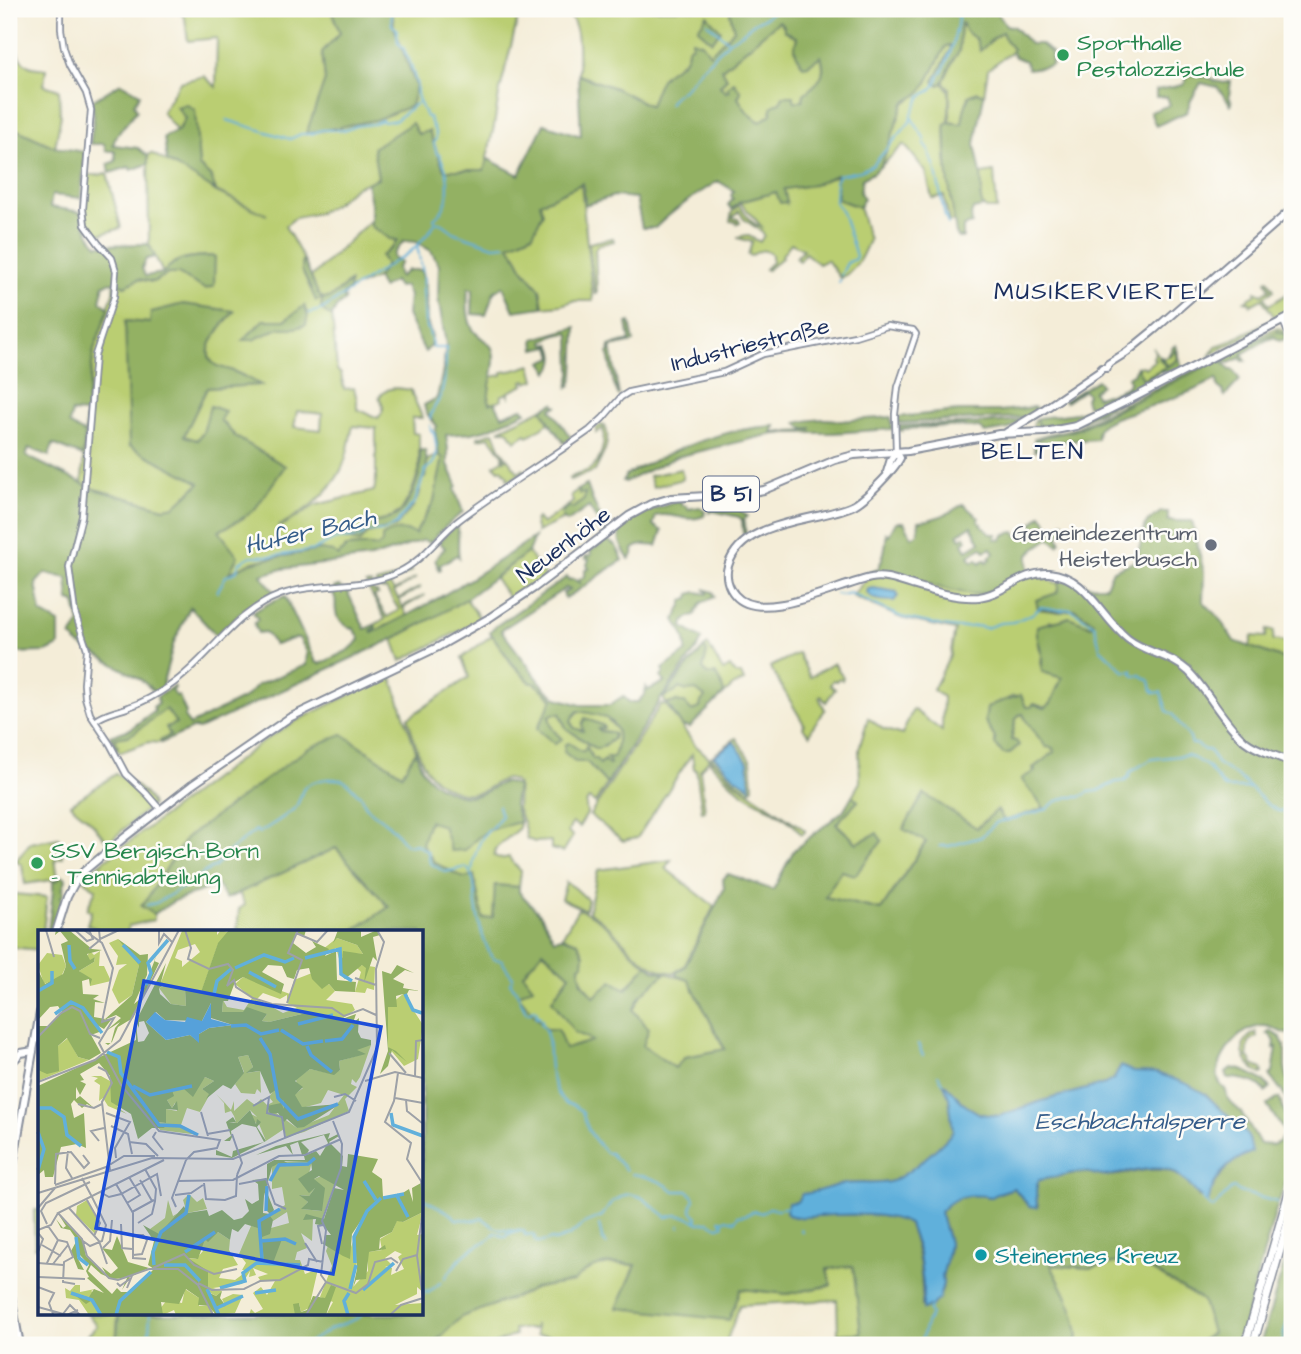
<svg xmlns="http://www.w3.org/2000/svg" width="1301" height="1354" viewBox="0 0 1301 1354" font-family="'Architects Daughter',sans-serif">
  <rect width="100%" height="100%" fill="#fdfcf7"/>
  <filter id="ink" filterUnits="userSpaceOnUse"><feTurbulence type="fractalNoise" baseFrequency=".0143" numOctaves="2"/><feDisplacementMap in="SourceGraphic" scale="14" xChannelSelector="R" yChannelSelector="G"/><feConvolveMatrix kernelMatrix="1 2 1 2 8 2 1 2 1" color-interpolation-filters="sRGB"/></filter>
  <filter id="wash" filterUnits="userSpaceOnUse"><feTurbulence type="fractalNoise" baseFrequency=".00686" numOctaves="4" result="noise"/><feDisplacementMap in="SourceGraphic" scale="28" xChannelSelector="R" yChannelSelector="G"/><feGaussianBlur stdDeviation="1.57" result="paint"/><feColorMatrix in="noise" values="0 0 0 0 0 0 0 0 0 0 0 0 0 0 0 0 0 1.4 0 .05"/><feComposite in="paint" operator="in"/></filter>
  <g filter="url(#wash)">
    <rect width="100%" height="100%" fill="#f4edd8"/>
    <g fill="#bace72" stroke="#6a7e68" stroke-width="2" fill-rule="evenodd">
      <path d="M9 9H19C17 28 8 55 29 66 34 68 41 68 46 69L44 85 59 90 60 114 61 115 55 147 18 131 12 139 9 137Z"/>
      <path d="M177 9H331L340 33 322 52 325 80 307 134 416 86 394 27 392 9 520 10 499 94 494 126 484 171 444 170 429 131 418 134 412 124 378 178 367 183 357 186 333 205 318 213 295 218 285 226 303 258 302 270 318 294 311 277 371 220V226L390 239 397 240 393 247 381 256 386 265 377 278 349 290V282L331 297 324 299 326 314 332 316 337 370 341 374 344 389 354 388 357 400V409L378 418C385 410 384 406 379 397 389 385 397 388 411 390 413 400 419 407 422 418H412L413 433 419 434V471L411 493 401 511 386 520 370 523 361 535 347 539 396 526 403 516 413 507 415 500 420 493V484L426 475 427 460 439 455 443 458 434 501 415 534 382 543 377 548C367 544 357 547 346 547L338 556 320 550 267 559 250 563 228 575 219 531 243 518 285 466 236 437 220 420 224 411 211 406 203 433 197 440 183 437 207 388 260 385C251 379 240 374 230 370 225 368 218 368 214 364 197 350 224 323 234 312L150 323 125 321 200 483 175 507 164 508 94 489 82 483 86 413 94 349 113 294 114 282 125 286 139 279 152 282 168 274H178L205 289 214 286V256C193 257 177 255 163 273L149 244 148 156 151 153 200 180 216 192 267 215 216 191 211 177 199 166 195 110 177 107 186 118 177 131 162 112 180 82 204 76 216 87 217 38 188 41 185 18ZM304 307 295 328H279L244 340 263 320H285ZM297 411 322 414 321 430 294 427ZM353 426 376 428V481L374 491 316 505 280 527 279 526C304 512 328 496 341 470 348 457 349 440 353 426Z"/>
      <path d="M565 9H731L730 13 734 30 710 55 692 45 688 48C689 65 668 67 661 80 656 88 653 98 650 106L615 88 578 75C578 52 582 27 565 9Z"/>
      <path d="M779 21 791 35 797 38 808 65 821 56C827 76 819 83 804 94L803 100 796 102 794 100 780 102 771 114 760 122 748 113 738 98 740 92 729 91 726 92 720 86 727 78 722 69Z"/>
      <path d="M961 23 963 24 965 31 976 39 980 50 1002 32 1006 41 1014 50 988 69 984 95 977 92 969 96 964 111 963 123 960 124 950 122V89L943 82 954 58 959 51Z"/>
      <path d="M950 45 951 49 934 81 939 85 943 83 949 91V122L945 124 946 159 955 222H949L944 196 932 198 926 172 904 144 881 166 904 103 919 94 924 88 946 46Z"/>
      <path d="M994 172 997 209H986L980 203V196L982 195 981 174Z"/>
      <path d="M107 173 121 228 101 234 90 229 84 212 88 175H99Z"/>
      <path d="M837 175V199L859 207 869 240C863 254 856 272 840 278L827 260 819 264 805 253 799 261 796 258 803 249 791 243 782 255 783 257 767 270 765 269 772 262V255C763 248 760 250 751 256L748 255 752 242 738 238V237L747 235 760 242 764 235 762 232 744 219 739 211 732 218 738 219 740 223 737 224 736 222 730 221 732 212 739 205C745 213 751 225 762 227L740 202 776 192 786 203 783 189 813 185Z"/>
      <path d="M581 184 593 301H573L561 305 543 307 540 289 523 269 514 252 508 245 533 234 539 203Z"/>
      <path d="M613 238 614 241 598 245 595 249 597 293 595 294 589 243Z"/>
      <path d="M1268 280 1274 290 1264 297 1269 305 1292 291V313L1210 355 1216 346 1228 342 1275 318 1262 299 1251 305 1250 302 1245 301 1255 295 1256 291 1262 294 1270 289 1266 281Z"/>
      <path d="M1275 328 1282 329 1286 335 1278 331 1255 341 1236 352 1078 429C1066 433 1043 434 1034 442L1036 449 1034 451V439C1043 433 1063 432 1075 428Z"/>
      <path d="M1153 347C1162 363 1165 359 1175 350L1178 359 1168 366 1161 358 1160 359 1166 367 1143 379 1137 367 1143 366 1145 368 1155 360 1153 358 1155 353Z"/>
      <path d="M531 365 535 380 527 383 526 380 523 381 524 385 509 392V396L507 393 501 396 502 399 489 405 488 395 491 377 502 375V372L515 370Z"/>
      <path d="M1154 377 1158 381 1144 390 1077 423 1038 429 1037 426 1036 429 1033 426 1035 420 1037 419 1039 425 1088 416 1144 386 1143 384Z"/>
      <path d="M542 409 549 423 528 436 526 434 515 441 508 430H499Z"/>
      <path d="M601 425 605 426C612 441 602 457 595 471L570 480 569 478C575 475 583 473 590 469 602 462 605 441 603 428L596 433V428Z"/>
      <path d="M494 432 501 450 518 472 523 469 524 471 510 480 507 479 508 477 502 469 499 470 494 465 503 460V456L505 460 506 459 490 437 478 439V437Z"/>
      <path d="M681 469 683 479 653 487 649 476Z"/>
      <path d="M579 489V494L585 492 584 500 573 508 564 519 537 532C536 527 533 522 537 518L542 524 573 502 571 495Z"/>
      <path d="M528 552 545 577 511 601 495 578Z"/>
      <path d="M410 569 412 571 389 584 394 591 416 578 394 592 398 599 421 587 399 600 402 607 425 595 403 608 407 616 372 633 371 631 375 628 374 625 385 619 366 584H371L373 586 371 587 374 592H377L378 594 375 595V598L387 617 399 610 386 589 383 590 377 587 376 583 394 578Z"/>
      <path d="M1028 573 1060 584 1057 593 1060 612 1075 609 1094 622 1091 627 1069 617 1062 621H1049L1038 643 1042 655 1041 663 1046 673 1062 677 1051 703 1045 708 1034 704 1031 707H1026L1013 696 1004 701 989 728 995 738 1011 741 1016 719 1019 715 1023 714 1027 722 1053 748 1055 752 1033 768 1045 808 1005 822 998 810 977 828 926 841 881 910 825 897 841 870 855 875 882 841 857 843 836 823 858 801 852 796 860 782 859 749 868 718 883 729 902 735 913 709 942 731 943 697 933 690 950 656 955 630 901 618 852 596 870 575 878 574 896 576 927 585 998 588 1017 577Z"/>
      <path d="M466 599 481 620 401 661 393 639Z"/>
      <path d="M1267 630 1274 631 1273 640 1292 643V657L1281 658 1250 647 1252 636 1266 637Z"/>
      <path d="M492 635 512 664 531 683H535L553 699 537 728 555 744 559 736C552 733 550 724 549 716L550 715 559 713 566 728 592 747H603L613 739 610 732 599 731 589 719 583 732 574 728C570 721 571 716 578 711L605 716 617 730 618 735 617 751 609 765 605 761 601 764 593 759 586 747 584 751H581L587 762 607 784 595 803 589 799 587 801 586 806 587 814 579 827 572 823 568 832 573 836 563 852 551 849V841L535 842 527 839 523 822 517 808 518 785C505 770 493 788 480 792 462 798 436 785 427 770 417 755 413 735 408 718L469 677 462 658Z"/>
      <path d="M708 645 723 671 730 667 735 674H741L744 681 734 685 724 694C721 684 719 675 707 674L703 669 707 652 704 648Z"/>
      <path d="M798 653 810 677 834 663 843 677 842 680 839 678 836 681 833 680 830 685 835 689 826 702 821 696 819 697 825 710 812 728 810 735 803 728 804 724 770 667Z"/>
      <path d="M391 675 416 751 402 775 342 734 146 900 141 906 154 914V920L128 926V932H103L87 925 91 911 87 909 96 889 83 879 97 866 265 740 298 720Z"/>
      <path d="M679 688 696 689 706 698 700 708 691 711 680 703H667L664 701V697L674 693Z"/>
      <path d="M166 702 187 730 161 743 149 742 121 752 118 751 110 736 130 729Z"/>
      <path d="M661 704 666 705 695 745 719 766 733 781 805 830V832L801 834C790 816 760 805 743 793 730 784 721 773 710 762L712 761 709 759 700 770 705 811 702 812 696 769H694L692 754 637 838 623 841 590 815Z"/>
      <path d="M736 738 751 761 753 787 750 791 736 782 711 757Z"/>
      <path d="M116 774C130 782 146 790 152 805L109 842C100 836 97 827 89 820 83 814 76 811 71 804Z"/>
      <path d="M379 789 513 804 519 821V828L496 848 494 856 501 859 509 857 512 862 521 871 519 887 496 885 522 974 542 950 570 975 556 994 614 1023 588 1054 470 1031 392 839Z"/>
      <path d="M59 838 63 857 55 859 58 879 25 884 22 865 16 861 30 843Z"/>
      <path d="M336 848 389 907 351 932H237L239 909 245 905 239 893Z"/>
      <path d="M671 860 665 868 714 906 685 965 674 973C634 968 622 930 589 912V909L598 870Z"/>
      <path d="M566 882 575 888 588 900 585 910 561 899Z"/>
      <path d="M14 894 47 897 43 932H40V950L9 947Z"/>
      <path d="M578 909C612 921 620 946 647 965L626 989 594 997C580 981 576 975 584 955L578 942 562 937Z"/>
      <path d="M665 973 689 980 725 1050 685 1057 675 1068 643 1046 633 1010 640 996Z"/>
      <path d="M1256 1032 1257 1036 1249 1042 1247 1057 1250 1058 1253 1065 1262 1069 1263 1073 1261 1074C1243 1064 1234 1044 1256 1032Z"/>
      <path d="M34 1210H40V1246L35 1247Z"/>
      <path d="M1133 1259 1203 1301 1212 1333 1196 1345H1077L1078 1335 1050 1265 1089 1268Z"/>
      <path d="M609 1264 636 1265 618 1308 741 1289 787 1294 830 1286 827 1269 854 1265 861 1334H838L837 1300 740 1305 725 1345H570L551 1336 536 1335V1326L535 1325 534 1329H514L515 1335 492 1345H432L461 1317 526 1293 534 1288 573 1282C584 1270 593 1266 609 1264Z"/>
      <path d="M88 1314H118L116 1345H77L97 1326Z"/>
    </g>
    <g fill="#93b164" stroke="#577061" stroke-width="2" fill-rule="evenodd">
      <path d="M331 9H392L394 27 416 86 411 106 375 120 306 134 325 80 322 52 340 33Z"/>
      <path d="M731 9H994L1006 25 1014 27 1030 44H1040L1051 52 1052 64 1050 66 1028 69 1025 61 1015 57 1011 52 1013 49 1006 41 1002 32 996 36 980 51 976 39 965 31 963 24 961 23 959 52 954 58 943 83 936 85 934 81 951 49 950 45 946 46 924 88 919 94 904 103 881 166 873 173 862 179 860 193 864 198 859 207 837 199 836 175 813 185 784 189 787 202 780 203 776 192 740 202 732 209 728 205 733 199 731 195 734 191 718 181C696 195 674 209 655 228H642L636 198 614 196 585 205 583 183 540 203 543 213 533 234 509 245 514 252 523 269 540 289 543 307 514 311 503 286 494 292 486 315 472 314 473 289H468C467 302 466 322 475 332 480 338 489 342 492 348 499 363 486 387 489 404L495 402 502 416 522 408 526 412 488 429 472 433 446 435 448 449V464L457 485 455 490 463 512 446 526 429 543 424 540 371 558 282 569 261 575 275 593 246 608 216 635 190 607 174 642 162 686 163 688 155 692 140 679 78 644 71 636 80 623 75 603 69 601 67 578 45 573 36 583 41 613 59 623V646L46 652 9 653V137L12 139 18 130 55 147 85 152 81 198 52 195 50 207 81 212C84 225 88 235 98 245L149 244 155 257 146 259 142 268 145 276 163 273C177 255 193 257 215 256L214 286 205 289 178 274H168L153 282 139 279 125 286 114 282 104 284 100 301 109 308 94 349 86 413 72 412 69 424 85 434 83 456 53 444 49 456 29 448 26 456 94 489 164 508 175 506 200 483 129 446 125 321 150 323 151 312 183 304 234 311C225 323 197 350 214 364 219 368 225 368 230 370 241 374 251 380 261 385L207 388 184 436 197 440 203 433 210 406 225 411 220 420 236 437 285 466 255 509 243 518 219 531 238 556 229 573 250 563 267 559 320 550 333 552 338 556 346 547C357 547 367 544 377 547L382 543V537C390 529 406 529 415 534L434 501 443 458 439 455 435 431 437 426 426 413 424 405 437 398 443 370 446 344 438 298 439 265 431 251 416 242 404 241 394 253 393 258 401 262 397 268 399 277 408 270H421L426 287 427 322 432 337 430 347 425 352 407 315 409 296 405 286 398 287 394 281 382 288 377 278 386 265 381 256 393 247 397 240 390 239 371 226V203L367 183 378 178 373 148 412 123 418 134 429 131 444 170H484L488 159 519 175 544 124 581 136 578 75 615 88 650 106C653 98 656 86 662 78 670 66 689 65 688 48L692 45V40L702 43 710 54 734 30 730 13ZM779 21 784 26V30L797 38C792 50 797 56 803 66L808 65 821 56C828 76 818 83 804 94L803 100 796 102 794 100V96H783L780 102 771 107V114L760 122 748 113 738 98 741 92 734 82 727 87 729 91 726 92 720 86 727 78 722 69Z"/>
      <path d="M707 15 721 31 712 41 698 29Z"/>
      <path d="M1187 75H1199L1213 79 1214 81 1225 83 1231 81 1229 96 1232 103 1231 105 1217 87 1201 83 1190 102 1187 112 1156 126 1150 112 1170 105 1167 97H1156V90L1183 85 1186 81Z"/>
      <path d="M121 83 140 94 134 104 137 110 116 136 113 145 138 148 148 156V164L131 170 129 167 110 173 108 164 116 161 115 151H106L104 144H90L94 117 92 101Z"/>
      <path d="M977 92 984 95 975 144 981 174 982 195 980 196 983 207 973 209 971 215 972 224 963 226V238H959L956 234 948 178 945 124 948 122 960 124 962 123 964 111 969 96Z"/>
      <path d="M186 104 195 110 199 166 211 177 216 191 167 161 164 137 179 130 185 118 177 107Z"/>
      <path d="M303 258 318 294 324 299 331 297 350 282 349 290 343 294 345 301 336 308 332 316 326 314 321 308 322 298 316 301 302 270Z"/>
      <path d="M304 306 308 315 306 325 295 328H279L253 340H243L264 320H285Z"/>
      <path d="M630 322 634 342 611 347 619 396 614 385 608 353 610 352 609 346 630 341 627 323Z"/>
      <path d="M576 327 574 374 571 385 568 387 571 374 570 335 568 333 556 335 544 341 545 344H551C556 354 556 364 549 372L542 362 553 357 550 346 535 349 534 339Z"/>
      <path d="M1278 331 1285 335 1286 339 1279 341 1275 337 1267 340 1242 354 1246 361H1243L1240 358 1229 363 1226 362 1223 358 1255 341Z"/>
      <path d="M1176 345 1182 368C1172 373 1173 373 1161 371L1136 386 1106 397 1096 405H1087L1085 399 1087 394 1084 390 1066 402 1064 401 1097 380 1101 385 1093 391 1097 397 1106 394 1107 395 1128 386V383L1130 382 1128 377 1134 373V371L1137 367 1143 379 1166 367 1159 358 1161 357 1168 366 1175 362 1178 359 1176 350 1170 356 1169 354 1173 347Z"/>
      <path d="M1220 359 1230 370H1233L1240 380 1225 396 1222 390 1218 387 1217 379C1193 392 1166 401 1139 410 1127 414 1113 417 1103 424 1097 428 1097 433 1097 439L1043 443 1039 447V449L1036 451 1034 442C1043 434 1065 434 1078 429Z"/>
      <path d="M1143 384 1144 386C1111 404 1078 428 1039 425L1037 419 1039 418 1076 413 1099 406 1107 399 1134 389Z"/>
      <path d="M554 403 557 406 551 409 571 438 564 443 555 430H554L542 409Z"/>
      <path d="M1034 407 1038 410 1027 417 898 423V417L959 411H1000Z"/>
      <path d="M891 417 892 429 833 433H788V431L811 430V428C804 429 801 428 797 423 808 420 829 417 839 421Z"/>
      <path d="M1023 420 1009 429 985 433C984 432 983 430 981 429 971 424 916 428 902 429V431L898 430V426L983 423Z"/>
      <path d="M775 426 772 433 785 432 786 433 768 435 676 457 625 482 623 481 626 475C672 450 722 428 775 426Z"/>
      <path d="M420 450H425C426 457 428 465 426 473 424 484 425 472 421 483 419 486 421 491 419 494 415 507 404 515 396 527L367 534 360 542 345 539 361 535 365 521C376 525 394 519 402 510 410 501 416 485 419 473 421 466 420 458 420 450Z"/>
      <path d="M587 485 592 499 604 525 603 530H600V525L589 507 567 522 562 517V512L568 507 573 508 584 500 585 493 579 494V489Z"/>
      <path d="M681 501 682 505 687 506 688 509 700 507 705 512 704 516C686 524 673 511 656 516L653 525 662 531 657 546C648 545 641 543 633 549 634 554 633 556 629 559 624 552 617 541 620 532 626 517 667 504 681 501Z"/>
      <path d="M963 504 979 518 978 521 991 534H997L995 539 1001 540 1005 534 1015 532 1018 536 1028 535 1033 527 1031 525 1041 515 1047 521V531L1053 533 1063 522 1067 526 1058 536 1061 542 1058 545 1050 538 1034 549 1028 556V573C1011 579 996 593 977 594 944 594 901 569 870 575V571L878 569C883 558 887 545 886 533L889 535 896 522H904L912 537 918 533 919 521C935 520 949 514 963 504ZM971 526 980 542 967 550 963 543 967 540 965 536 961 539 958 534ZM981 547 985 551 991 548 994 553 989 557 991 559 987 562 985 559 980 563 977 559 973 562 969 556Z"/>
      <path d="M709 505 738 509 747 516 744 519 746 536 743 533 742 520 739 517 713 511 709 513Z"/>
      <path d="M1161 512H1168V521H1192L1204 573 1203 601 1223 622 1227 630 1234 641 1281 658 1292 657V1033C1280 1037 1273 1022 1257 1027 1244 1030 1234 1039 1227 1050 1221 1059 1213 1075 1221 1085 1222 1087 1224 1088 1225 1089 1227 1092 1226 1096 1228 1099 1231 1104 1236 1107 1240 1111 1247 1121 1254 1133 1260 1144L1272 1145 1279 1142 1285 1133 1267 1105 1277 1098H1279L1287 1118 1292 1126V1164L1276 1210 1238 1345H1196L1212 1333 1203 1301 1133 1259 1089 1268 1051 1265C1063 1291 1081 1316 1077 1345H835L838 1334 861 1333 853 1266 827 1269 831 1285 787 1294 741 1289 729 1320 617 1308 636 1265C611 1262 591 1262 573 1282L534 1288 526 1293 461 1317 432 1345 316 1344V1345H152L139 1342 138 1345H116L119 1314H422V932H351L389 907 336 848 226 899 217 885 174 901 154 914 141 906 146 900 186 838 307 749 342 734 402 774 416 751C418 758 420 766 424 772 434 787 460 799 477 795 495 791 498 776 517 786L514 805 520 822C492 829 485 828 465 850L451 851 443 826 429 821 422 844 435 863 464 878 474 875 483 919 493 917 495 885 519 887V892L541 915 554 939 562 937 578 942 584 955 583 964 579 967 582 983 594 997 612 981 626 989 647 965 654 970 665 973 640 996 633 1010 649 1029 643 1046 675 1068 685 1057 725 1049 689 980 677 976 676 973 685 966 724 889 723 879 728 874 773 890 794 850 843 811 852 796 858 801 836 824 857 843 877 833 882 841 855 875 841 871 825 897 881 910 926 842 903 829 924 794 977 828 997 810 1005 821 1044 808 1021 779 1035 771 1033 768 1055 752 1053 748 1046 747 1027 722 1023 714 1019 715 1016 719 1011 740 1016 741 1019 745 1009 754H1003L995 744V738L985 721 987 708 993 704 1021 695 1026 707H1031L1034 704 1045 708 1051 703 1062 678 1042 672C1041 666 1043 661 1042 655 1041 644 1035 640 1037 626 1048 622 1059 622 1069 617L1091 626 1094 622 1075 609 1060 612 1038 609 1036 600 1057 593 1060 580 1092 586H1106L1113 570 1136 561 1146 523ZM543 951 570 975 552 1000 575 1033 586 1037 592 1041 565 1049 558 1029H546L518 995 533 987 523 974ZM1120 1067 1133 1072 1157 1073 1206 1094 1249 1139 1251 1152C1223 1164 1223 1173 1208 1195L1209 1197H1199C1170 1154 1146 1174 1105 1176 1097 1176 1090 1172 1083 1172 1068 1173 1054 1178 1039 1180 1034 1187 1036 1198 1038 1206L1026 1203 1014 1188 988 1197 981 1195H971L952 1200 940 1212C943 1222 948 1234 949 1245 949 1254 945 1263 943 1272 941 1283 944 1273 943 1284 942 1298 935 1302 922 1306 923 1274 919 1255 909 1224 888 1213 856 1214 832 1215 817 1215 802 1220 788 1215L786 1212 788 1207 797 1202 802 1194C817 1193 830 1186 845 1184 859 1182 875 1185 889 1182 903 1179 944 1144 953 1131L949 1097 944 1083 965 1105 980 1114 999 1116 1042 1101 1105 1084 1114 1079Z"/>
      <path d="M455 525 458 527C459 536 457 549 459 557L457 555 440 565 441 569 439 570 435 559 445 548 439 542Z"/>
      <path d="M534 537 528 552 466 599 433 618 393 639 199 729 194 728 161 743 160 741 170 735 166 727 176 723 166 709 134 733 128 736 115 738 118 747 116 748 110 736 131 729 155 711 153 707 158 703 157 697 174 686 175 688 172 691 176 696H179L186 713 184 717 190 725 246 697 257 685 306 665 307 652 299 638H295L275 645 265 632 258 633 254 624 258 619 253 612 273 601 285 596 316 662 320 664 349 650 360 640 358 635 353 628 351 629C346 625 339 621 337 616 333 607 339 601 332 592L335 587H339L345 591 350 590 348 593 365 629 374 625 376 627 371 631 372 633C429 606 482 573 534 537Z"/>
      <path d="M608 541 616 546 623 560C603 571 585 588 565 598L563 593 570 590 566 588 501 630 545 688 557 698 581 705H610L623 696 629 702H638L645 694 646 687 648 690 665 682 661 677 664 672 663 669 686 652C687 640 682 630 675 620L683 603V600L689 598 690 594 697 592 707 594 708 592 704 589 713 592 715 597 701 603 695 615C688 617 684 619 683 627L702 639 698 647 662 697 607 784 587 762H576L564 752 565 744 569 743 581 751H584L586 746 593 759H596L600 764 604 760 609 765 610 763 607 757H613C617 752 616 748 617 741 621 717 596 714 578 711L572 718 571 723 574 728 583 731 582 725 585 718 604 726V728L598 729 599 731 610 732 614 734 613 739 598 749H596L566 728 560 713 553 714 549 716C552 730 552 729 562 739L555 744 537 729 553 699 535 683H531L512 663 490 632 493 628 567 577 569 580 573 579 580 583 579 580 585 576V570L589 569 587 565 589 559H586L585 556H590L591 555 590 551Z"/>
      <path d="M704 648 707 652 703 669 707 674H716L721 682 724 694 689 728 686 726 683 727 667 703H672L676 701 680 703H685L691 711 700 708 701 702 705 697 696 690 687 691 679 688 674 693 664 697 686 668Z"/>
      <path d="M59 876 65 877 66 880 63 888 64 894 61 897 64 902 57 917 54 932H48L53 890V881L58 880Z"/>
      <path d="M1270 1031 1280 1037 1285 1046V1068L1292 1096V1112L1282 1091 1270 1077V1075L1273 1073 1277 1047 1274 1048 1275 1041 1269 1034H1267Z"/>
      <path d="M1231 1068C1244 1069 1262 1078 1270 1088L1265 1092C1259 1080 1241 1079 1228 1078L1226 1072Z"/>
      <path d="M1292 1238V1306L1288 1324 1285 1345H1260Z"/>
    </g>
    <g fill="#61b0db" stroke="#3e709c" stroke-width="2">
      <path d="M873 588 897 592 898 596 894 601C884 601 871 601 867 592L868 589Z"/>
      <path d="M734 742 748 762 750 787 736 778 714 756Z"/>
      <path d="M1121 1066 1133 1072 1157 1073 1187 1084 1205 1094 1245 1132 1249 1139 1252 1152C1227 1162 1212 1180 1208 1203 1195 1194 1188 1181 1175 1173 1157 1162 1124 1175 1104 1176 1097 1176 1090 1172 1083 1172 1068 1173 1054 1178 1039 1180 1034 1187 1037 1198 1037 1207L1029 1206 1014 1188 998 1193 992 1197C970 1194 955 1194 940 1212L949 1243 946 1262 942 1276 943 1283 939 1299 934 1303 932 1306 923 1309V1283L919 1253 909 1224C887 1213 856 1214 832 1215 817 1215 801 1220 788 1215L786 1212 788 1203 797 1202 802 1194C817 1193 830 1186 845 1184 859 1182 875 1185 889 1182 903 1179 944 1144 953 1131L949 1097 943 1082 965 1105 980 1114 999 1116 1042 1101 1105 1084 1114 1079Z"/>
    </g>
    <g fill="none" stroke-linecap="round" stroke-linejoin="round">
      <g stroke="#61b0db" stroke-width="2">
        <path d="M184 13 190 9"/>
        <path d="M707 23 727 40"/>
        <path d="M669 104 674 96 686 87 698 72 729 41 742 33 754 23 766 17 775 9"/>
        <path d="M911 117 920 131"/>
        <path d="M227 120 290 139 301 134H311L322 130H346L356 126 373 124 382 120 384 122 396 120 418 102"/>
        <path d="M921 133 924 138 925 145 929 150 931 159 935 167 945 216 948 224"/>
        <path d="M436 222 443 224 455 233 494 246 506 245"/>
        <path d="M417 246 420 260"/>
        <path d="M421 263 424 277 423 288 425 323 429 331 433 348H446C446 366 446 383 439 399 435 408 432 407 430 419"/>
        <path d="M841 275 847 263 855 259 856 256 842 212 835 202 836 182 838 175 860 171 873 165 910 122C911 113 917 105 921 96 931 91 937 86 939 75L942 73C952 50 957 34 959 9"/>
        <path d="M839 283 840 280"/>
        <path d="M309 313 321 310 398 259C414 253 426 236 436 222L434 218C438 215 443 210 445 205 449 196 449 174 444 165 443 161 440 159 440 155L437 154 434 143C440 135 431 126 429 117H426C422 106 415 97 417 85L409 59 406 55 404 49 398 42 397 29 392 25 391 10 392 9"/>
        <path d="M217 592 226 576 236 572 239 563 251 556H273L314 550 335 539 360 537 363 535 364 532 384 531 397 524 401 517 415 502 426 469C440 462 437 447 434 433L431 430 430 425"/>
        <path d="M836 594 842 595 850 593 901 617 943 626 960 628 977 626 986 628 1000 623 1013 622 1032 614 1041 607 1060 610 1071 609 1095 626 1100 648 1125 672 1132 670V673L1134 676 1140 675 1150 681 1152 690 1155 693 1161 692 1167 711 1173 715 1179 724 1190 738 1192 744H1196L1204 750H1209L1217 763 1242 780 1267 804 1278 811H1292"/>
        <path d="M940 846H949L981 837 997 822 1009 820 1047 809 1055 802 1068 797H1080L1089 792 1098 791 1116 782 1125 781 1129 777 1130 772 1152 759 1188 755 1207 766 1225 788H1249"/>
        <path d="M472 871C473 859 478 843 485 834 491 828 497 823 501 816L498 806"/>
        <path d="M147 905 156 903 182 888 205 872 215 867 227 853 256 830 259 833C271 825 284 818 295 808 300 802 300 794 304 788 312 779 336 776 346 782 352 786 355 793 362 797 365 811 380 816 389 825 395 830 399 838 405 843 410 847 410 845 416 844L428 852 430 863 445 872 466 867C476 876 474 893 476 905 479 924 483 944 494 959L502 960C504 966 509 972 513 977L510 983 516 990 526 1012 529 1013 534 1009 537 1012 536 1017 539 1016 542 1020 541 1023C552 1036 547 1057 551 1073 553 1084 558 1096 566 1104L573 1105 582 1111C587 1131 593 1138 606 1153H610L626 1170"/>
        <path d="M918 1044 923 1056"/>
        <path d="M938 1075 943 1082"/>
        <path d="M632 1174C646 1176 663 1181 674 1191H689L694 1199 691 1209 697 1217 696 1221"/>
        <path d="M422 1198C433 1205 448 1209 456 1219L474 1220 482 1218C489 1222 492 1227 499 1229 507 1232 515 1230 524 1231L525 1235 533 1234"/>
        <path d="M1202 1199 1213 1208 1231 1189 1234 1188 1240 1192 1277 1202"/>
        <path d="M599 1225 602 1238 607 1245"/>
        <path d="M679 1227 680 1226"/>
        <path d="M801 1229 802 1232"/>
        <path d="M535 1236V1241C540 1243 546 1242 551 1239L555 1241 569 1236 585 1223 602 1216 612 1202 625 1195 630 1194 641 1197 667 1217 676 1215 689 1217 699 1223 709 1222 718 1227 724 1225 720 1220 724 1221 726 1219 735 1221 738 1216 745 1215 755 1211 761 1213 769 1208 778 1209 789 1207"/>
        <path d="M445 1278C452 1269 459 1258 468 1252 477 1245 488 1242 495 1233L505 1237 508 1234 520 1231"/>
        <path d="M422 1295 426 1291 428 1293 441 1282"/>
        <path d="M149 1334 150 1314"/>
        <path d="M304 1345 331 1329 358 1318 362 1314"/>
        <path d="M920 1345 926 1324 931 1315 929 1311 931 1307"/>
        <path d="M1283 1345C1283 1332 1284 1334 1287 1323 1290 1311 1290 1296 1292 1283"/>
      </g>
    </g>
  </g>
  <g filter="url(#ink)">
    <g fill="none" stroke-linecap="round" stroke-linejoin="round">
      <defs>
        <g id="minor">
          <path d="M61 9V29L64 48 70 65 86 93 91 110 83 209 85 225 99 244 112 258 116 271 114 297 95 355 82 516 69 567 75 613 87 649 84 684 85 697 90 714 110 744 126 774 147 794 160 809"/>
          <path d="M1283 321 1292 342"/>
          <path d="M95 721C105 713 117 712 129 707 144 702 158 694 171 685 210 658 234 612 280 595 318 581 363 590 399 572 424 560 438 536 459 520 501 488 547 461 590 430L603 418 621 397 629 392 724 372 763 354 855 336 887 326 913 330 916 334 898 387 895 414 896 452"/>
        </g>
        <g id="major">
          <path d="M1007 432 1040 412 1099 372 1102 368H1107L1108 364 1127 352 1154 330 1292 209"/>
          <path d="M896 452 900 458C894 470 864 501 852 506 816 522 742 519 728 566 725 576 728 587 735 595 760 625 839 584 871 578 885 575 898 581 912 585 932 591 958 599 979 597 1004 594 1022 571 1049 573 1087 576 1101 618 1128 639 1146 653 1171 655 1188 671 1209 692 1222 721 1245 741 1259 752 1277 755 1292 763"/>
          <path d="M887 472 891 459 896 452"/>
          <path d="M56 932 67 897 74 884 84 871 125 837 192 785 289 718 438 647 489 618 534 588 629 516 651 504 671 498 741 494 764 490 835 460 854 455 908 451 999 434 1045 432 1076 426 1135 397 1292 316"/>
          <path d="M9 1065 21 1053 33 1051"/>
          <path d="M9 1187 40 1012"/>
          <path d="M9 1285 20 1345"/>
        </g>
        <g id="highway">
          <path d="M1245 1345 1292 1182"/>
          <path d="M1253 1345 1292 1208"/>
        </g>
      </defs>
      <use href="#minor" stroke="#888e9b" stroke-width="8"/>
      <use href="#major" stroke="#888e9b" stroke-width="10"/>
      <use href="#highway" stroke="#888e9b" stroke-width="10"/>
      <use href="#minor" stroke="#fff" stroke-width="4.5"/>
      <use href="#major" stroke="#fff" stroke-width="6"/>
      <use href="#highway" stroke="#fff" stroke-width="7"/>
    </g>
  </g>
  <g fill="#2e9e5b" stroke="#fdfcf7" stroke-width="2.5">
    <circle cx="1063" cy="55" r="7"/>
    <circle cx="37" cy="863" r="7"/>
  </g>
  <circle fill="#6b7280" stroke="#fdfcf7" stroke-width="2.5" cx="1211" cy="545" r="7"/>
  <circle fill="#0f9aa8" stroke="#fdfcf7" stroke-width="2.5" cx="981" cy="1255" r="7"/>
  <g text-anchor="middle" stroke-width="5" stroke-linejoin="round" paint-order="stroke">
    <rect fill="#fdfcf7" stroke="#5f6c8c" stroke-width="2" x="703" y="476.5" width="56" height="35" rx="5"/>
    <g font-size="21" font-weight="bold" fill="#1b2f5e">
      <text x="731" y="501">B 51</text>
    </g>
    <g font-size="23" fill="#27864d" stroke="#fdfcf7" text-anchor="start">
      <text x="1077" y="50">Sporthalle<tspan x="1077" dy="26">Pestalozzischule</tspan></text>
      <text x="51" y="858">SSV Bergisch-Born<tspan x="51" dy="26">- Tennisabteilung</tspan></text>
    </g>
    <g font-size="23" fill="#1b2f5e" stroke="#fdfcf7">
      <text transform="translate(750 344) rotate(-14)" y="8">Industriestraße</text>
      <text transform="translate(563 544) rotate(-37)" y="8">Neuenhöhe</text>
    </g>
    <g font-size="23" fill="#5b616d" stroke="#fdfcf7" text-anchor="end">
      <text x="1197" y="540">Gemeindezentrum<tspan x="1197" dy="26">Heisterbusch</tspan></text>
    </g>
    <g font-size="23" fill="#0d838f" stroke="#fdfcf7" text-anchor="start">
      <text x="995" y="1263">Steinernes Kreuz</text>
    </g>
    <g font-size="24" letter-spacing="2" fill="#1b2f5e" stroke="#fdfcf7">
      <text x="1105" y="299">MUSIKERVIERTEL</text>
      <text x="1033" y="459">BELTEN</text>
    </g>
    <g font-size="24" font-style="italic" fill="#345c8a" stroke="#fdfcf7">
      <text transform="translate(310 531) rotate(-13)" y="8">Hufer Bach</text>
      <text x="1140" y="1129">Eschbachtalsperre</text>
    </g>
  </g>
  <g transform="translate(38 930)">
    <rect width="385" height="385" fill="#f4edd8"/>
    <path d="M179 0V5L183 0 192 3 180 14 163 63 147 59 148 76 133 74 121 58 128 55 123 52 144 1ZM157 14 162 22 144 37V31L137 28 140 20ZM230 0 235 2 225 21 237 25 280 23 299 8 319 15 325 24 306 23 302 32 298 18 282 27 246 32 225 27 191 43 175 72 171 68 189 39 188 26 192 37 214 31ZM80 9 102 31 94 65 81 74 74 60 81 40 89 34 78 35 80 26 71 13ZM52 21 56 25 62 21 61 36H66L73 51 52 56V50L41 41 56 32 57 27 52 31 48 28ZM9 23 24 25 28 36 23 47 6 54 0 35ZM324 35 337 37 336 60 329 58 327 63 317 62 323 42 319 38ZM274 43 284 58 291 54 297 61 288 70 314 74 317 80 304 89 268 83 231 92 224 91 229 84 184 83 185 70 189 77 206 80 214 68 197 54 205 47 252 64 256 50ZM225 63 242 69 249 65V73L259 78 245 83 219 69ZM365 64 385 95 380 129 366 136 350 117V76ZM207 94 223 104 242 99 225 107 234 134 254 138 235 137 241 165 256 173 251 175 259 186 289 175 263 193 246 180H234L259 198 291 185 306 165 290 160 283 173 264 178 256 165 265 158 259 156 258 149 272 139 295 144 302 140 301 131 322 125 318 120 322 116 333 115 322 147 318 153 314 149 313 154 319 157 307 169 311 181 266 202 248 207 246 199 228 211 221 194 208 189 211 183 219 187 212 180 199 193 193 194 198 192 196 186 193 181 187 183 186 173 178 164 187 173 193 180 196 171V181L209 169 217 175 223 169 229 175 235 172 231 167 238 157 234 148 230 151 226 146V137L222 139 218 133 226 130 221 108 199 99ZM30 108 40 127 51 130 0 151V140L17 142 20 116ZM210 125 215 137 209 143 222 141 223 163 219 159 217 164 203 163 197 154 206 142 200 127ZM53 146H63L72 151 80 178 89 184 70 176 65 168 61 171 62 155 56 151 60 148ZM167 147 176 151 164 159 172 164 162 182 149 178 143 195 161 205 122 200 117 192 128 193V179L139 181 137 173 134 178 129 170 133 160 156 158ZM274 231 268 256 271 262 277 258 271 266 262 265 270 272 264 279 283 281 276 249 283 246 297 253 284 289 275 288 274 311 263 303 269 318 259 322 257 330H262L267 344 280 339 271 378 263 382 261 373 257 385H211L213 379 217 383 225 379 215 363 223 357 229 365 237 351 222 350 220 347 230 344 215 338 218 345 211 347 212 341 204 354 175 358 184 361 178 366 171 362 168 345 150 328 158 329 165 321 162 313 180 302 192 310 191 320 200 335 185 339 181 348 197 350 205 344 210 340H204L208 333 201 324 213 296 233 298 251 293 249 282 235 291 231 286 247 275 244 257 234 259V237L238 232ZM151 264 159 272 165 268 169 279 149 283 145 270ZM49 270 61 293 57 304 38 285 39 276ZM130 270 135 286 140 283 120 306 112 299 127 288ZM326 281 315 357 330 341V322L344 320 342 309 354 302 359 290 365 292 385 282 379 305 385 304V362L379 357V364L357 375 385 373V385H288L295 372 282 367 294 336 288 321 290 316 296 320 313 317ZM357 321 364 324 360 327 366 339 353 345 354 338 347 337 354 335 347 328ZM148 332 160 347H167L164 357 174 371 175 385H138L136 380 125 385 121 380 129 370 144 373 147 359 161 368V376H171L138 338ZM37 355H42V362L57 359 53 361 58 364 51 367 33 362 48 373 53 371 65 385H51L41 370 28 368 27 358 32 361ZM195 364 205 365 197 383 178 385 174 370 187 375 184 369Z" fill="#bace72" fill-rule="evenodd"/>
    <path d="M18 0H31L54 19 64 20 49 24 52 30 57 27 56 32 41 41 54 49 52 56 51 49 44 51 45 64 61 65 55 69 67 73 57 72 56 87 73 90 66 99 57 94 64 101 53 105 63 123 51 130 40 127 29 108 20 116 21 141 9 144 0 140V96H10L24 82 20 76 12 77 0 90V40L7 54 25 44 28 36 23 14 30 11 22 1 17 5ZM191 0H268L266 7 258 3 255 13 268 23 278 17 274 11 291 19 287 26 298 21 299 50 318 52 317 62 297 61 291 54 284 59 274 49 271 38 259 40 256 49 249 47 244 36 230 35 224 42 246 54 243 64 205 47 197 52 190 71H185L184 82H205L209 77 229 84 224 91 231 92 268 83 304 89 318 84 315 93 321 88 320 102 323 108 333 110V115L319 120 328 124 301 131 302 140 296 145 272 139 257 151 265 157 257 165 264 177 302 174 266 197 259 198 249 189 246 192 240 183 232 184 229 176 243 173 246 179V171L240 168 239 159 232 164 222 141 208 143 215 137 210 125 200 127 206 143 193 159 185 155 168 169 171 164 164 159 176 151 167 147 155 167 146 159 134 160 136 166 129 170 134 178 139 171 140 180 128 179V193L118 192 127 198H114L100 209 93 184 73 172 72 146 61 133 42 144 46 150 42 151 48 154 42 165 38 157V169L42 166 56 178 49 174 44 178 36 170 33 174 36 188 46 183 48 218 39 214 23 217 15 247H7L6 240 0 245V156L98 110V93L100 112 106 111 111 103 106 91 101 92V98L98 91 128 33 123 52 128 54 121 58 122 64 133 74 148 76 147 59 163 62 180 13ZM173 73V88L195 95 171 98 161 104V112L152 105 128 110 108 92 118 82 127 90 164 91ZM300 0H323V7L339 0 342 5 335 7 339 31 335 27 326 53 328 38 324 35 307 49 302 44 305 21 325 24 319 15 299 8 295 13ZM80 9 102 25 110 24 109 45 96 74 102 69 119 24 116 31 121 33 95 88 80 97 74 112 70 115 67 113H73L77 98 82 92 68 101 83 88 78 85 66 90 94 65 101 35ZM359 35 376 43 367 40 355 49 366 54 365 58 382 61 371 60 369 64 375 80 365 64 358 66 359 77H350V117L358 121 369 132 354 120 350 136 342 144 350 121 344 41 353 44ZM212 180 218 194 219 189 223 192 219 197 228 211 194 228 178 225V220L194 227 195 221 226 212 218 197 204 194 193 201 194 207 192 211H186L193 206 188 192 195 187 198 192H191L199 193ZM292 203 290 209 300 204 301 206 291 212 305 226 304 236 309 237 310 224 340 229 334 242 344 249 345 267 360 266 371 259 375 272 374 258 383 253 385 258V282L365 292 359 291 354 302 342 308 341 319 347 315 348 319 331 322 328 349 318 350 315 358 319 339 317 307 328 283 314 304 312 329 305 326 285 314 287 305H293L286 296 277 294 278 289 265 290 268 284 286 289 296 258 306 260 281 246 276 249 287 258 284 281 263 279 270 272 261 265 271 266 277 258 271 263 260 249 274 240 273 232 246 231 251 234 240 237 234 247 241 233 234 237 226 266 225 283 232 284 228 280 230 265 236 280 232 286 235 290 232 304 224 307 220 298 207 294 200 302 194 299 192 310 180 302 170 312 167 309 160 329 150 328 170 341V362L178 366 184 361 182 368 188 376 178 378V385L171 376 160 375 161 368 148 359 141 374 123 372 125 385H65L53 371 48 374 33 362 51 367 56 359 66 363 49 348 51 347 48 341 51 335 42 325 39 327 46 340 40 339 33 321 39 310 32 300 23 298 18 289 25 298 28 296 21 285 45 311 48 326 69 346 64 337 73 344 80 338 64 318 74 320 79 306 90 332 111 338 92 347 84 360 89 348 75 349 63 344 53 335 50 341 74 364 79 358 83 362H92L116 339 110 335 116 311 105 295 121 304 146 276 149 283 169 280 171 286 184 280 196 290 204 288 211 281 207 269 214 274 221 270 220 254 214 250 229 249V234L236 230H267L266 226 278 221 282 226 290 213 286 205 263 212 271 220 269 224 264 225 260 212 252 215 255 225 248 216 218 225 238 216ZM244 309 235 333H226L224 310ZM293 355 298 357 288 385H257L255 374 261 373 263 382 269 380 275 366 287 368Z" fill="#93b164" fill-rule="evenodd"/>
    <path d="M173 73V89L195 95 171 98 161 104V113L152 105 128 110 108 92 117 82 127 90 147 92 149 87 164 91Z" fill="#61b0db"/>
    <path fill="none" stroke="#61b0db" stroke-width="3.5" d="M31 15 32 31 37 39M85 15 102 33M267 28 302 19 303 44 314 51M197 38 226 25 247 32 256 28M211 42 238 57M108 55 113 43 110 33 130 10M0 61 14 53V41M176 64 179 51 193 39M367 64 375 80 384 83M17 84 33 72 45 78 64 103M260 94 295 85M193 96 208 95 223 104 241 100M243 100 265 114 285 111M222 108 232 124 240 168 260 189 300 174M287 111 304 109 315 95M269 116 273 125 294 142M69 122 81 127 83 143 121 195 142 196 160 205M95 156 112 165 154 156M0 178H13L26 187 29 205 43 216M353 183 355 195 385 206M0 202 6 219 0 240M232 251 241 235 270 234 277 228M326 251 338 270M358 264 370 287M345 268 366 264M228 281 229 256M38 307 41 328 50 335M223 311 247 309 258 314M147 322 177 302M219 333 262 335M317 333 316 307 329 281 343 268M116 335 115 322 123 302 148 283 151 265M126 335H147L162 351M182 358 207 351 205 343 224 329 221 291 242 279M169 359 181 385M312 359 318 335M325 360 356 333M33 363 54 370 63 385M217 363 238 360M179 378 205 366M78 385 82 371 113 342M310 385 306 371 311 363"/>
    <path fill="none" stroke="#9da1a7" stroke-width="2" d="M8 0 16 27M37 0 49 11 55 9 51 0M46 0 64 13 75 38 64 92 76 88 61 113 83 155 121 201 182 210 179 218 156 222 148 230M121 0V13L126 4 134 12M147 0 153 18 150 29 171 39 190 34 195 40 189 56 196 50 198 57 215 68 234 74 294 78 306 86 325 79 338 85M258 3 279 12 290 0M62 9 81 0M51 19 62 10 61 0M317 48 338 55M249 73 264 30 250 23 260 0M0 107 23 83 34 77 42 81 52 104 62 108M351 123 368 143M60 137 68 141 74 153 64 172 72 240M360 143 356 171 347 192 373 213 369 229 383 251 385 266M377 146 378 111 385 110M327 151 357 142 385 148M0 152 57 130 82 110 141 0M296 167 307 164 318 171M357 168 385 173M368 170 369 181 384 193M40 174 56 178 64 174M215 176 231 167 229 183 244 187 247 207M163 182 170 206M68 183 92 192 77 218 78 228M73 196 90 204 94 224M118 202 115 207 125 220M169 204 192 200M194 204 204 233 199 245M61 211 53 201 66 198M91 212 108 214 120 226M30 221 28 238 34 248M126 230 20 283 44 309 49 326 71 348 80 350 111 339H140L160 355 175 385M44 248 54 267M102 250 114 271M140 251 195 250 241 226 267 225 303 209M166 253 168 269 187 270 198 266 199 245M17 254 18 224 33 222 46 238 51 233 45 225M78 254 95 283V328L108 329M201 254 228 249 237 274 248 279M17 255 68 237 86 226H117M62 262 71 267 83 264 119 244 123 266M0 263 114 228 195 229 311 182 339 118 338 39 346 12 339 0M137 265 153 263 165 255M49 270 62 293 56 306M89 273 102 265 91 247M138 277 134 268 148 230M0 278 17 258M31 278 61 311 69 334M94 282 116 270M100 293 114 284 117 271 118 259 107 239M9 294 3 281 8 273 52 252M83 294 84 318 94 319M10 296 20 310 29 312 35 327 26 332 25 352 37 354M0 300 13 295 20 283M0 303 5 309 0 322M94 305H105L109 310 104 324 95 325M45 311 52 316 64 311 68 295 54 267M267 313 279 332M284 314 280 296 285 295M4 315 23 326M65 318 72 311 74 290M0 333 25 335M9 333 20 310M15 334 30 315M115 338 146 324 156 335 176 344 199 339M358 341 365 329 379 325M0 347 47 349M288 352 283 345 288 300 284 291 303 238 304 214 295 191M288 352 318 363 330 354 337 332 353 328 360 333M79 353 82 356 93 348 89 358M160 353 174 360 206 359 222 351 242 350 270 335 271 329 285 332M0 357 16 363 11 373 15 384M385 368 379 326 385 278M0 377 29 385 40 380M25 384 32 375 42 385M268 385 288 352M352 385 363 375 385 368"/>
    <path fill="#1d4ed8" fill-opacity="0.15" stroke="#1d4ed8" stroke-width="3.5" d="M106 51 343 97 295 344 58 298Z"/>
    <rect width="385" height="385" fill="none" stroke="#1b2f5e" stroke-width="3.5"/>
  </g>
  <rect width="1301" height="1354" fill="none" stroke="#fdfcf7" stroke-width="35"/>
</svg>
